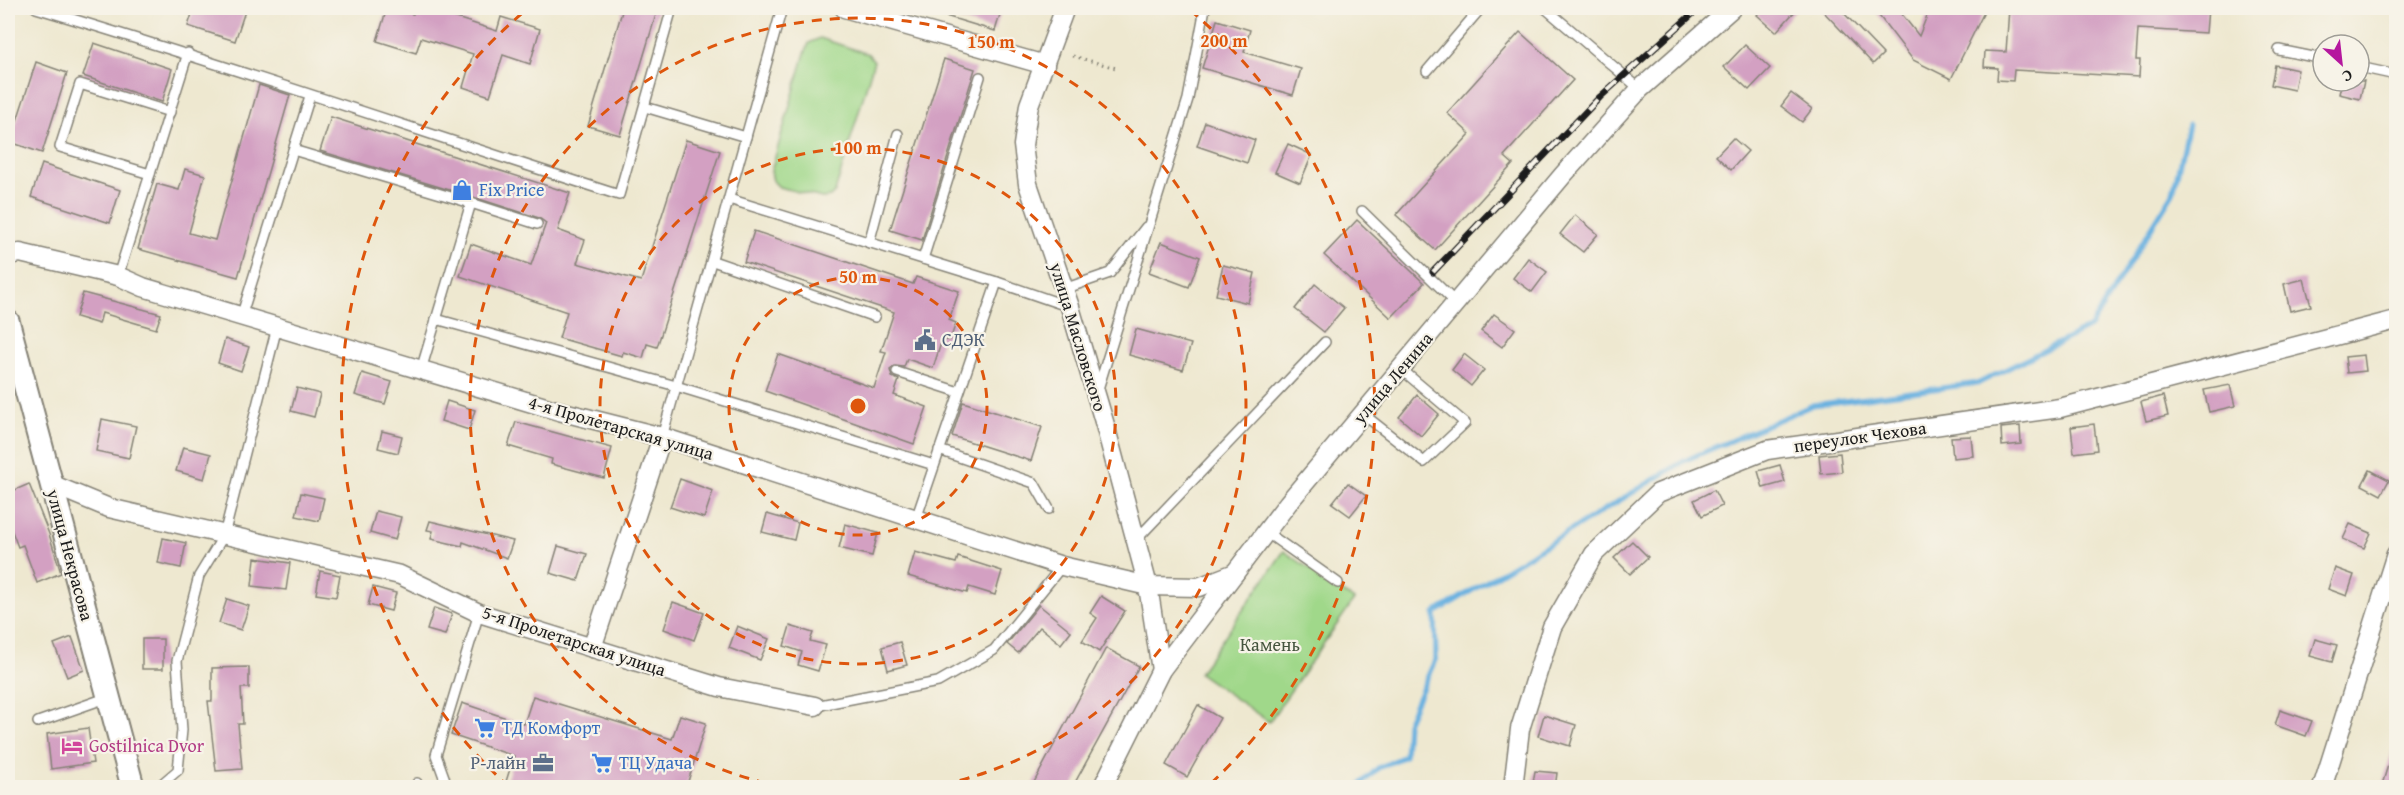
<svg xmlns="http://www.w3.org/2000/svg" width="2404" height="795" viewBox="0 0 2404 795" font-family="'Gentium Book Plus',serif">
  <rect width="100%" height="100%" fill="#f7f3e8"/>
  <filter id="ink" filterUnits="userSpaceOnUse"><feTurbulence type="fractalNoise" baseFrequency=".0167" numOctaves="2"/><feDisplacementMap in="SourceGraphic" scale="12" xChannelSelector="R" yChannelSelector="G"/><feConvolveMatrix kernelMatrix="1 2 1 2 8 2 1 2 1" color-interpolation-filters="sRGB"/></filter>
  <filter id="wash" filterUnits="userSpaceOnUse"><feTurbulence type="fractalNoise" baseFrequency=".008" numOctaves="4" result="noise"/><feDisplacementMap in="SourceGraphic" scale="24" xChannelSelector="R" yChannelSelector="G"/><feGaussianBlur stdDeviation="1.35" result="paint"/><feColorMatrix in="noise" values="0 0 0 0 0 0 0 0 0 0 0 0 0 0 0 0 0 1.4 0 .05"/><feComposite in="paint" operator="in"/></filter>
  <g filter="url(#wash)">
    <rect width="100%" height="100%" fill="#eee8d0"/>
    <g fill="#a0d88a" stroke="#5e7a53" stroke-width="1.5">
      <path d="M820 38 868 54 874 61 835 192 830 197 822 198 779 187 773 181 771 171 805 53 809 43Z"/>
      <path d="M1284 551 1354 600 1269 722 1199 673Z"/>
    </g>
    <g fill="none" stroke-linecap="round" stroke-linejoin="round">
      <path stroke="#69b1e0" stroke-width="5" d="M1357 788 1378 768 1405 756 1407 723 1436 658 1435 613 1686 460 1813 405 1979 383 2090 327 2173 193 2188 125"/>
    </g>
    <g id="blocks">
      <g fill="#d3a0c2">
        <path d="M194 8H246L235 41 188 26Z"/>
        <path d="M387 8 413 14 415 8H446L444 14 497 31 501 17 540 29 530 64 503 55 490 96 463 87 473 54 421 38 416 53 377 41Z"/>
        <path d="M623 8H658L620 135 588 126Z"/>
        <path d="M930 8H1002L995 31 929 11Z"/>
        <path d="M1763 8H1798L1776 32 1757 15Z"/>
        <path d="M1820 8H1839L1883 54 1873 64Z"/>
        <path d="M1873 8H1897L1919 36 1930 8H1986L1951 79 1913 60Z"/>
        <path d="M2009 8H2130L2185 11V8H2208L2206 33 2138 29 2136 60H2140L2139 77 2014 70 2013 81 1997 80 1998 68 1984 67 1985 51 2006 52Z"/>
        <path d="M1217 20 1250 30 1244 52 1301 69 1293 95 1202 68Z"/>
        <path d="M1520 32 1573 80 1504 156 1513 164 1435 250 1396 215 1470 134 1447 113Z"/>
        <path d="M94 43 172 69 162 102 83 76Z"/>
        <path d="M1745 45 1770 68 1749 90 1724 67Z"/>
        <path d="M944 59 975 69 922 240 890 230Z"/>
        <path d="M36 62 67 73 42 153 10 142Z"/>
        <path d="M2275 65 2298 70 2294 90 2271 85Z"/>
        <path d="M2342 81H2364L2360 99 2339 94Z"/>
        <path d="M259 85 290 95 238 277 138 249 157 184 179 190 185 169 205 175 189 233 215 240Z"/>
        <path d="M1791 93 1812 109 1802 122 1781 106Z"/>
        <path d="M331 117 570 193 558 230 585 240 577 263 641 281 686 140 720 151 657 347 647 344 643 358 623 352 622 356 559 338 567 312 460 276 471 244 531 265 546 223 539 218 473 197 320 151Z"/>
        <path d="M1205 122 1255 140 1247 163 1197 146Z"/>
        <path d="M1733 138 1748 151 1731 170 1716 156Z"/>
        <path d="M1288 144 1312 155 1300 183 1275 172Z"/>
        <path d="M42 164 120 190 110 223 31 197Z"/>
        <path d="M1575 215 1598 234 1583 252 1560 234Z"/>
        <path d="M1357 220 1424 283 1391 318 1324 255Z"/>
        <path d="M754 231 913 284 916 277 959 291 949 320 956 323 950 340H942L933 368 907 359 904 367 895 366 890 370 892 377 899 380 894 395 927 407 914 444 765 391 778 354 874 388 886 352 881 351 894 312 744 262Z"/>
        <path d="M1161 242 1200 257 1189 287 1149 272Z"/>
        <path d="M1528 258 1547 272 1532 292 1513 278Z"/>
        <path d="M1223 265 1255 273 1248 303 1216 295Z"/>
        <path d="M2304 279 2311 306 2290 311 2284 284Z"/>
        <path d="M1315 284 1344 308 1324 332 1295 309Z"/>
        <path d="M83 293 161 314 156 329 102 313 99 324 76 317Z"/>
        <path d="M1494 314 1515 329 1502 347 1481 331Z"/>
        <path d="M1136 329 1191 344 1183 370 1129 355Z"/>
        <path d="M225 339 249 347 241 371 218 363Z"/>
        <path d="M1464 354 1484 370 1471 386 1452 370Z"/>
        <path d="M2364 355 2366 371 2347 373 2345 357Z"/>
        <path d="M362 373 392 382 385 404 355 395Z"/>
        <path d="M2230 385 2235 406 2209 412 2204 390Z"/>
        <path d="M297 388 320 394 314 417 291 411Z"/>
        <path d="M1417 395 1439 414 1421 436 1399 417Z"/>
        <path d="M2163 396 2168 416 2146 421 2141 402Z"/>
        <path d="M447 401 475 410 469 430 441 421Z"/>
        <path d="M963 402 1042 427 1031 461 952 436Z"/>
        <path d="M102 419 136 426 129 458 96 451Z"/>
        <path d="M516 422 612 448 604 478 551 464 552 459 508 446Z"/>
        <path d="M2094 424 2097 450 2074 453 2071 427Z"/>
        <path d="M2020 426 2021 444 2002 446 2001 428Z"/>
        <path d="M382 431 402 436 398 453 378 448Z"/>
        <path d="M1971 436 1973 456 1953 458 1951 437Z"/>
        <path d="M183 447 211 454 204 479 176 471Z"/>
        <path d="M1840 453 1842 472 1821 474 1819 455Z"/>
        <path d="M1780 465 1785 482 1763 488 1758 471Z"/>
        <path d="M2370 470 2389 480 2381 495 2362 485Z"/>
        <path d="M680 479 713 491 704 518 670 507Z"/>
        <path d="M1348 483 1366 496 1350 516 1332 503Z"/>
        <path d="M29 484 49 534 61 573 37 583 23 545 18 547 8 521V493Z"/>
        <path d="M1714 490 1722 506 1702 516 1694 500Z"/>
        <path d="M301 493 324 498 319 521 296 516Z"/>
        <path d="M376 511 401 517 395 540 370 533Z"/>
        <path d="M767 514 798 523 794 540 762 532Z"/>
        <path d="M430 521 513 541 507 558 463 542 462 546 431 539 433 531 427 530Z"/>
        <path d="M845 524 878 533 872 556 839 548Z"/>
        <path d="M2350 524 2371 533 2364 548 2343 539Z"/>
        <path d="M163 538 186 543 181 568 158 563Z"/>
        <path d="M1632 541 1648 557 1630 574 1614 558Z"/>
        <path d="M558 546 587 554 578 581 550 573Z"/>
        <path d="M915 552 956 563 958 557 1002 571 995 595 969 587 967 593 908 576Z"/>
        <path d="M255 558 290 563 286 590 252 586Z"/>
        <path d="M2335 568 2354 575 2347 596 2328 589Z"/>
        <path d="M320 571 340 575 336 597 316 594Z"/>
        <path d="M373 587 396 593 391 611 368 605Z"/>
        <path d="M1101 596 1125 611 1099 652 1082 641 1097 618 1090 613Z"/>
        <path d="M227 599 249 606 241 630 219 623Z"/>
        <path d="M673 602 704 613 694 640 664 629Z"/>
        <path d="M1039 605 1071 631 1061 644 1040 627 1018 653 1007 644Z"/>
        <path d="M434 608 452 614 445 635 427 630Z"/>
        <path d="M737 626 769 639 760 660 729 648Z"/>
        <path d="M790 626 813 633 810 641 826 645 818 671 798 665 802 652 784 646Z"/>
        <path d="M72 637 84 670 67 677 54 644Z"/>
        <rect x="142" y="639" width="21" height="30"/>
        <path d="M2315 639 2337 645 2332 662 2310 656Z"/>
        <path d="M900 642 907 665 888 670 882 647Z"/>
        <path d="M1106 648 1139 666 1072 788H1031Z"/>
        <path d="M249 667V688H241L243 724H238L242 769 216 771 208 701H212V668Z"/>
        <path d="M533 696 672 739 680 715 706 723 686 788H504L514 756 451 735 462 703 524 724Z"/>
        <path d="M1198 705 1220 718 1187 777 1166 765Z"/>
        <path d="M2280 710 2312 721 2306 736 2275 725Z"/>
        <path d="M1544 715 1576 725 1570 746 1538 736Z"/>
        <path d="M88 728 93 763 51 769 47 734Z"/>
        <path d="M2393 749H2397V788H2381Z"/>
        <path d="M1535 771 1557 773 1555 788H1532Z"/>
      </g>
    </g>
  </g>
  <g filter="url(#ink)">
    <use href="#blocks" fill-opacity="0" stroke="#858276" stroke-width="1.5"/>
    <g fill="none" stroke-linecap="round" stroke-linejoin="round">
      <defs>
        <g id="service">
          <path d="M36 8C231 66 424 133 619 195L672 8"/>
          <path d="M1545 8 1640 89"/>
          <path d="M2279 50 2323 59"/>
          <path d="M2359 67 2396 75"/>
          <path d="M1427 71 1481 8"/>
          <path d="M645 107 746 137"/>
          <path d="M293 150 471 203 421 370"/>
          <path d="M150 174 60 147 80 84 170 112"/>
          <path d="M729 199 997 282 916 519"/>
          <path d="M471 203 537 224"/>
          <path d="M1362 211 1456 303"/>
          <path d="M869 243 898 134"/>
          <path d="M923 259 980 77"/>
          <path d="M713 261 875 317"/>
          <path d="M118 276 188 53"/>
          <path d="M997 282 1070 307"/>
          <path d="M1064 289 1110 273 1146 227"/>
          <path d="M241 317 310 96"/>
          <path d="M436 319 676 386 934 465"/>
          <path d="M897 372 959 392"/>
          <path d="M1098 389 1188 99 1205 8"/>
          <path d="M1363 414 1424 462 1465 423 1401 369"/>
          <path d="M662 437 782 8"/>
          <path d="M939 450 1034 483 1049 509"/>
          <path d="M1266 532 1338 583"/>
          <path d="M1135 541 1325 342"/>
          <path d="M815 706 938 682 994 650 1062 566"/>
          <path d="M38 722 109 697"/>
          <path d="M417 783 419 788"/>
          <path d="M157 788 178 770 182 730 177 661 199 576 224 535 277 327"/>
          <path d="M448 788 436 755 479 613"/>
        </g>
        <g id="minor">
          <path d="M844 8 1045 65"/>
          <path d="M1065 8 1029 105 1023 145 1028 184 1070 307 1105 425 1148 586 1161 670"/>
          <path d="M8 255 20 253 118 276 143 287 559 411 662 437 1062 566 1148 586 1199 587 1235 573"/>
          <path d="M51 484 109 508 400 575 479 613 719 687 815 706"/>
          <path d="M592 648 662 437"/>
          <path d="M1102 788 1161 670 1288 503 1563 175 1640 89 1732 8"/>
          <path d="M1513 788 1520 729 1552 627 1594 554 1658 493 1767 450 2060 408 2396 320"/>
          <path d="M2322 788 2396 554"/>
        </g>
        <path id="tertiary" d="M8 322 133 788"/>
      </defs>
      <use href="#service" stroke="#858276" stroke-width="12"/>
      <use href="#minor" stroke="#858276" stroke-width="21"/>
      <use href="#tertiary" stroke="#858276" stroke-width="26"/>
      <path stroke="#858276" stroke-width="3" stroke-dasharray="1.5 4.5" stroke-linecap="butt" d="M1073 56 1116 68"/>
      <use href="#service" stroke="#fff" stroke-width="9"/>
      <use href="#minor" stroke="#fff" stroke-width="18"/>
      <use href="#tertiary" stroke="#fff" stroke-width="22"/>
      <defs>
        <path id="rail" d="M1433 272 1600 97 1699 8"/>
      </defs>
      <use href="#rail" stroke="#1c1c1c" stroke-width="7"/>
      <use href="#rail" stroke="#f7f3e8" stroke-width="4.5" stroke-dasharray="14" stroke-linecap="butt"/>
    </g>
  </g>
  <g fill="none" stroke="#de560d" stroke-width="3" stroke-dasharray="10 8">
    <circle cx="858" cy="406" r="129"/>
    <circle cx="858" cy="406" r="258"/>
    <path d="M784 787A388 388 0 1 1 932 787"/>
    <path d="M509 787A517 517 0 0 1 526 10M1190 10A517 517 0 0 1 1207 787"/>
  </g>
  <defs>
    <symbol id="shop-bare" viewBox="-9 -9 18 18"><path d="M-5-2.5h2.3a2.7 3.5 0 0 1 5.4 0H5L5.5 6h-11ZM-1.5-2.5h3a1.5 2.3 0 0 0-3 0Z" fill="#3f7fe0" stroke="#f7f3e8" stroke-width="2.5" paint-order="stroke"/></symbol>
    <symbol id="civic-bare" viewBox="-9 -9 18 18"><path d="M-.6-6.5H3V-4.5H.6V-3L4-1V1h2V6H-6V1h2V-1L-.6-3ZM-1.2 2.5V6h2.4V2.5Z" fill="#5c6f8a" stroke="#f7f3e8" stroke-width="2.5" paint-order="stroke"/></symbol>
    <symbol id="supermarket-bare" viewBox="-9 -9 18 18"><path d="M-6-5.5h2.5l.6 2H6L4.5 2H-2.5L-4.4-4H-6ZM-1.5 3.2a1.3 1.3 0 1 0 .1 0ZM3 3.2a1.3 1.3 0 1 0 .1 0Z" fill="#3f7fe0" stroke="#f7f3e8" stroke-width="2.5" paint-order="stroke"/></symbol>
    <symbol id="hotel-bare" viewBox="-9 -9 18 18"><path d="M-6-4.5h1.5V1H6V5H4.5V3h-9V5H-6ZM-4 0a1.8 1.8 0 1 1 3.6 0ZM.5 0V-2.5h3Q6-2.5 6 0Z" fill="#d1479c" stroke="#f7f3e8" stroke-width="2.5" paint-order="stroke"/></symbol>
    <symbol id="office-bare" viewBox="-9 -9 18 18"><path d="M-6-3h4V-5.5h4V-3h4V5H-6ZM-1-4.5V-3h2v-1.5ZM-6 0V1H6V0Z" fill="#5c6f8a" stroke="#f7f3e8" stroke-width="2.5" paint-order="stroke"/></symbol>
  </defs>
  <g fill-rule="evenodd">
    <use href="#shop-bare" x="447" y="175" width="30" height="30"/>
    <use href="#civic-bare" x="910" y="325" width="30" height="30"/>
    <use href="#supermarket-bare" x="470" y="713" width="30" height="30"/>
    <use href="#hotel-bare" x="57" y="731" width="30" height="30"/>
    <use href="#office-bare" x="528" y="748" width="30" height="30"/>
    <use href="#supermarket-bare" x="587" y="748" width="30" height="30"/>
  </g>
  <g text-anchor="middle" stroke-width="4.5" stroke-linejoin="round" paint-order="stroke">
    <g font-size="18" fill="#366cbe" stroke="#f7f3e8" text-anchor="start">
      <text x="479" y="196">Fix Price</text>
      <text x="502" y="734">ТД Комфорт</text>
      <text x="619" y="769">ТЦ Удача</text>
    </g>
    <g font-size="18" fill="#1c1c1c" stroke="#f7f3e8">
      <text transform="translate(1078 337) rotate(73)" y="6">улица Масловского</text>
      <text transform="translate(1393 378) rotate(-50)" y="6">улица Ленина</text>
      <text transform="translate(621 428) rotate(16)" y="6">4-я Пролетарская улица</text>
      <text transform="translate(1860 437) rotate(-8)" y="6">переулок Чехова</text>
      <text transform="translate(70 555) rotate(75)" y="6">улица Некрасова</text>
      <text transform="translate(574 641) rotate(18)" y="6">5-я Пролетарская улица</text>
    </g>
    <g font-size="18" fill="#4e5e75" stroke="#f7f3e8" text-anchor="start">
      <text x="942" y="346">СДЭК</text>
      <text x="526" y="769" text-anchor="end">Р-лайн</text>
    </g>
    <g font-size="18" fill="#44543d" stroke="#f7f3e8">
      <text x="1270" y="651">Камень</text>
    </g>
    <g font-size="18" fill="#b23c85" stroke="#f7f3e8" text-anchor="start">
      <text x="89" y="752">Gostilnica Dvor</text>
    </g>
  </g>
  <circle cx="858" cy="406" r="9" fill="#de560d" stroke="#f7f3e8" stroke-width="3"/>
  <g font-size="18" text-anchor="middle" font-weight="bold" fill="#de560d" stroke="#f7f3e8" stroke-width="4.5" stroke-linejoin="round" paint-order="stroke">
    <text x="1224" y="47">200 m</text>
    <text x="991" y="48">150 m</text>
    <text x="858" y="154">100 m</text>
    <text x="858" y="283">50 m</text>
  </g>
  <rect width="2404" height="795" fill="none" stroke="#f7f3e8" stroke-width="30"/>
  <g transform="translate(2341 63) rotate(153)"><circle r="28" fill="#f7f3e8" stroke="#9f9d96" stroke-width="1.5"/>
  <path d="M0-4.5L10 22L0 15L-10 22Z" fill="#b5179e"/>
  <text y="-9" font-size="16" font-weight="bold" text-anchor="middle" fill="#1c1c1c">С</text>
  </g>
</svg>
